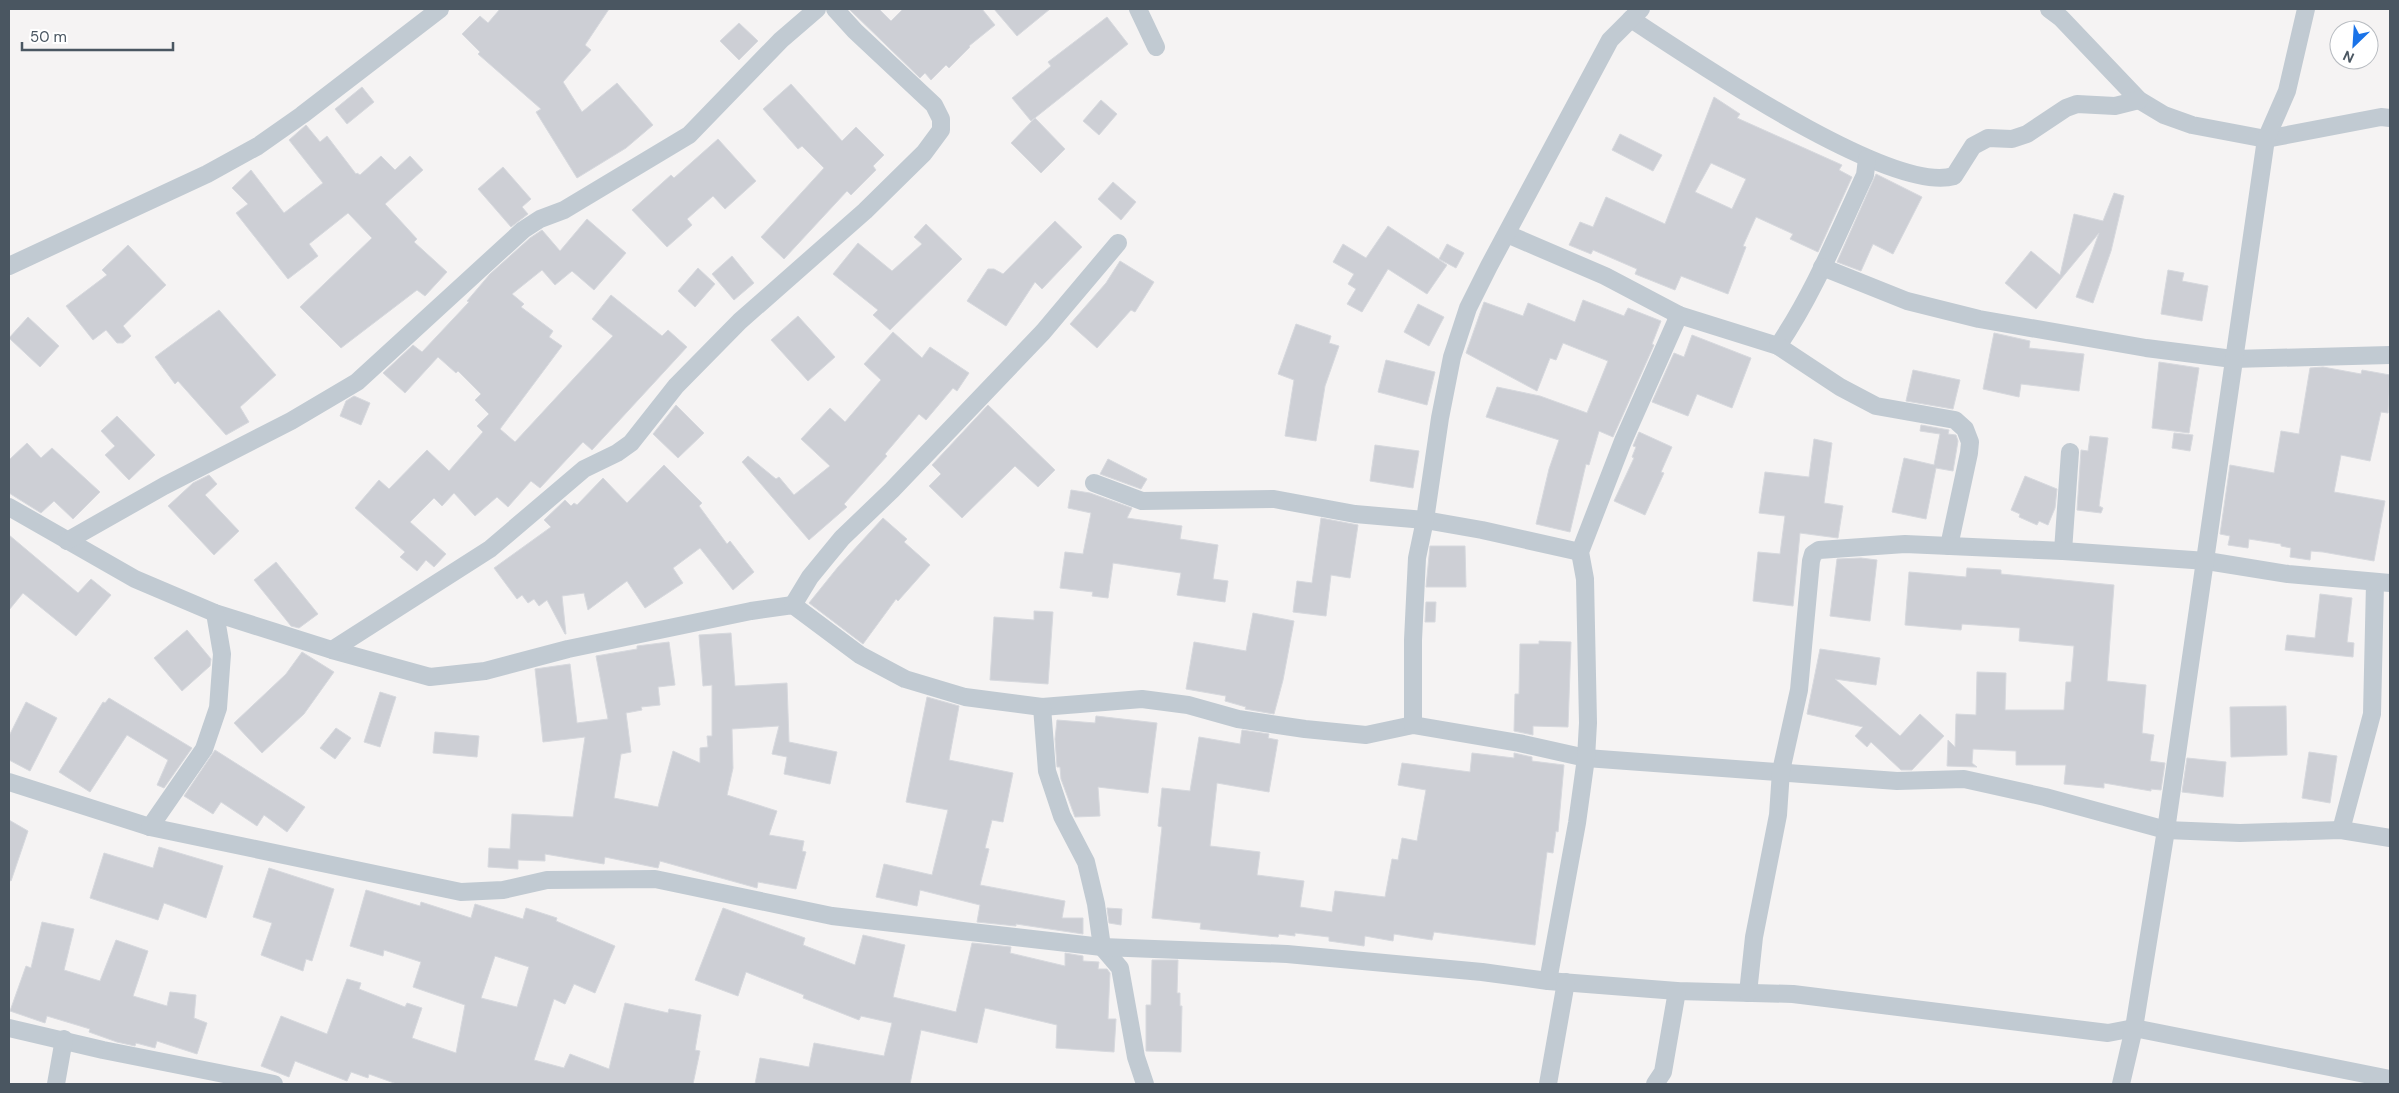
<svg xmlns="http://www.w3.org/2000/svg" width="2399" height="1093" viewBox="0 0 2399 1093" font-family="'DM Sans',sans-serif">
  <rect width="100%" height="100%" fill="#f5f3f3"/>
  <g fill="#cdcfd5" stroke="#d7d9de" fill-rule="evenodd">
    <path d="M500 9H609L585 45 591 50 563 82 582 112 617 83 653 125 626 148 577 178 536 112 541 109 478 54 480 52 462 34 480 16 488 23Z"/>
    <path d="M849 9H879L891 21 903 9H982L995 25 969 46 970 47 949 68 946 65 931 80 925 73 920 78Z"/>
    <path d="M994 9H1050L1017 36Z"/>
    <path d="M1107 17 1128 44 1031 121 1012 98 1051 66 1048 62Z"/>
    <path d="M739 23 758 41 739 60 720 41Z"/>
    <path d="M791 84 842 141 856 127 884 155 873 166 876 170 851 195 847 191 784 259 761 237 824 168 802 146 798 149 763 109Z"/>
    <path d="M362 87 374 102 347 124 335 109Z"/>
    <path d="M1714 97 1740 114 1737 118 1842 165 1839 170 1852 177 1818 252 1790 239 1793 234 1756 217 1743 246 1746 247 1728 294 1681 276 1675 290 1635 274 1637 269 1593 250 1591 254 1569 245 1580 222 1593 227 1606 197 1665 224ZM1711 163 1746 179 1732 209 1695 192Z"/>
    <path d="M1101 100 1117 114 1099 135 1083 121Z"/>
    <path d="M1035 118 1065 149 1041 173 1011 143Z"/>
    <path d="M306 125 320 142 327 136 356 174 357 173 360 175 381 156 395 170 410 156 423 170 385 204 417 239 414 242 447 272 425 296 417 290 341 348 300 307 372 238 348 213 309 244 318 256 288 279 236 213 248 204 232 188 251 170 284 213 323 183 289 140Z"/>
    <path d="M1620 134 1662 155 1653 171 1612 150Z"/>
    <path d="M718 139 756 181 725 209 713 196 687 219 692 225 667 247 632 210 671 175 674 178Z"/>
    <path d="M503 167 531 199 522 207 528 214 511 227 478 189Z"/>
    <path d="M1876 174 1922 197 1893 254 1873 244 1861 271 1837 262Z"/>
    <path d="M1113 182 1136 202 1121 220 1098 199Z"/>
    <path d="M2114 193 2124 196 2111 251 2093 303 2076 297 2099 233 2036 309 2005 283 2031 251 2060 275 2074 214 2103 221Z"/>
    <path d="M587 219 626 253 594 290 572 271 555 285 542 270 512 294 524 304 521 307 553 331 549 337 562 346 500 429 515 442 613 336 592 319 611 295 662 336 668 330 687 347 592 450 583 442 540 488 531 481 508 507 497 497 475 516 454 493 442 506 434 498 410 522 446 554 434 567 426 560 417 571 400 557 405 552 355 508 379 480 389 489 427 450 449 471 483 432 477 426 489 414 475 400 481 394 458 371 456 373 438 357 405 393 383 373 413 345 422 352 469 302 467 301 490 274 530 238 542 230 560 251Z"/>
    <path d="M1055 221 1082 247 1042 289 1035 282 1006 326 967 301 988 269H994L1003 274Z"/>
    <path d="M926 224 962 259 890 330 873 315 878 310 833 274 858 243 892 271 922 244 914 237Z"/>
    <path d="M1388 226 1447 265 1427 294 1388 269 1362 312 1347 304 1356 289 1348 284 1354 274 1333 262 1343 244 1366 258Z"/>
    <path d="M1447 244 1464 253 1456 268 1439 259Z"/>
    <path d="M128 245 166 285 123 326 131 336 123 343H117L106 330 93 340 66 306 107 275 102 270Z"/>
    <path d="M732 256 754 283 734 300 712 274Z"/>
    <path d="M1120 261 1154 282 1135 312 1131 310 1097 348 1070 324 1106 283Z"/>
    <path d="M698 268 715 284 695 307 678 291Z"/>
    <path d="M2168 270 2184 273 2182 281 2208 286 2202 321 2161 314Z"/>
    <path d="M1583 300 1624 316 1628 308 1661 321 1652 344 1654 345 1613 437 1599 431 1589 465 1586 464 1570 532 1536 524 1549 469 1559 440 1486 417 1497 387 1540 396 1587 413 1608 361 1563 343 1556 360 1550 358 1537 391 1466 353 1484 302 1523 316 1528 303 1575 322Z"/>
    <path d="M1418 304 1444 317 1429 346 1404 332Z"/>
    <path d="M219 310 276 375 240 407 249 422 226 435 178 381 175 384 155 357Z"/>
    <path d="M798 316 835 357 808 381 771 340Z"/>
    <path d="M28 317 59 346 40 367 9 338Z"/>
    <path d="M1296 324 1331 336 1329 343 1339 346 1325 386 1316 441 1285 436 1294 380 1278 374Z"/>
    <path d="M893 332 922 358 930 347 969 373 957 391 953 388 926 420 919 414 885 454 887 456 844 504 847 507 809 540 742 462 748 456 776 479 779 477 794 495 830 466 801 439 830 408 845 422 881 380 864 364Z"/>
    <path d="M1994 333 2030 341 2029 348 2084 354 2079 391 2021 384 2019 397 1983 389Z"/>
    <path d="M1692 335 1751 358 1732 408 1697 394 1688 416 1652 402 1674 353 1684 357Z"/>
    <path d="M1386 360 1435 372 1427 405 1378 392Z"/>
    <path d="M2159 362 2199 368 2189 433 2152 428Z"/>
    <path d="M2323 367 2361 374 2362 370 2390 375 2388 413 2381 412 2370 461 2341 455 2334 492 2385 501 2374 561 2323 552 2311 551 2310 560 2290 557 2291 548 2281 546V544L2249 539 2248 548 2228 545 2230 536 2220 534 2230 465 2274 473 2281 431 2299 434 2310 368Z"/>
    <path d="M1913 370 1960 380 1953 409 1906 401Z"/>
    <path d="M354 396 370 403 361 425 340 416 346 401Z"/>
    <path d="M676 405 704 433 678 458 653 434Z"/>
    <path d="M988 405 1055 470 1038 487 1015 466 962 518 929 486 941 474 932 465Z"/>
    <path d="M117 416 155 455 129 480 105 455 115 446 101 431Z"/>
    <path d="M1921 425 1949 430 1948 434 1956 435 1958 441 1953 471 1936 468 1926 519 1892 512 1904 458 1934 465 1940 434 1920 431Z"/>
    <path d="M1639 432 1672 447 1661 472 1664 473 1645 515 1614 501 1634 458 1632 457 1636 447 1633 446Z"/>
    <path d="M2174 433 2193 435 2190 451 2172 448Z"/>
    <path d="M2090 436 2108 438 2099 506 2103 508 2101 513 2077 510 2081 450 2088 451Z"/>
    <path d="M1814 439 1832 443 1824 503 1843 506 1838 538 1800 533 1793 606 1753 601 1758 552 1780 554 1785 516 1759 513 1765 472 1809 477Z"/>
    <path d="M27 443 41 458 52 448 100 492 73 519 54 501 41 513 9 493V460Z"/>
    <path d="M1375 445 1419 451 1413 488 1370 481Z"/>
    <path d="M1108 459 1147 479 1141 489 1100 474Z"/>
    <path d="M664 465 702 503 699 506 727 544 730 541 754 572 733 590 700 548 673 568 683 583 645 608 627 581 588 610 584 593 562 596 566 634H565L547 600 539 606 534 599 528 603 522 595 517 599 494 568 551 527 544 520 565 500 571 506 574 503 577 505 603 478 627 503Z"/>
    <path d="M209 475 217 484 205 495 239 531 214 555 168 506 193 483Z"/>
    <path d="M2025 476 2057 489 2055 508 2048 525 2039 521 2037 525 2019 517 2020 514 2011 510Z"/>
    <path d="M1071 490 1090 493 1132 508 1127 518 1182 526 1180 539 1218 545 1213 579 1228 581 1225 602 1177 595 1181 573 1113 563 1108 598 1092 596 1093 592 1060 588 1065 552 1083 554 1091 513 1068 508Z"/>
    <path d="M883 518 907 539 904 542 930 565 898 601 896 599 863 644 809 603 838 567Z"/>
    <path d="M1321 518 1358 525 1350 578 1331 575 1326 616 1293 612 1297 581 1312 583Z"/>
    <path d="M9 535 78 593 91 579 111 595 76 636 23 593 9 610Z"/>
    <path d="M1430 546H1465L1466 587H1426Z"/>
    <path d="M1861 558 1877 560 1870 621 1830 616 1837 559Z"/>
    <path d="M276 562 318 614 299 628 291 626 254 580Z"/>
    <path d="M1967 568 2001 570V574L2114 585 2107 681 2146 685 2142 733 2154 735 2150 761 2165 763 2161 790 2151 789V791L2104 783V788L2064 784 2066 765H2016V751L1973 749 1972 763 1977 767 1947 766 1948 740 1955 747 1956 714 1976 715 1977 672 2006 673 2005 710H2064L2066 682H2071L2074 646 2019 641 2020 628 1962 624 1961 630 1905 625 1909 572 1966 577Z"/>
    <path d="M2320 594 2352 598 2347 642 2354 643 2353 657 2285 650 2287 635 2315 638Z"/>
    <path d="M1426 602H1436L1435 622H1425Z"/>
    <path d="M1034 611 1053 612 1048 684 990 680 994 617 1034 620Z"/>
    <path d="M1253 613 1294 621 1283 680 1274 714 1245 709 1246 707 1225 701 1226 696 1186 689 1194 642 1246 651Z"/>
    <path d="M187 630 211 659 210 666 182 691 154 658Z"/>
    <path d="M731 633 735 686 787 683 789 742 837 752 830 784 784 774 787 757 772 754 779 726 732 729 733 768 727 795 777 811 769 835 804 841 802 851 806 852 796 889 758 882 757 888 660 861 658 868 605 857 604 864 545 854V861L518 860V869L488 867 489 848 510 849 512 814 573 817 585 737 543 742 535 669 570 664 577 723 608 719 596 656 637 649V646L669 642 675 685 658 687 660 705 641 707 642 710 626 713 631 752 621 754 614 798 658 807 673 751 700 763V748L708 747 707 736H712V685L703 686 699 635Z"/>
    <path d="M1539 641 1571 642 1568 727 1533 726V735L1514 731 1515 694H1519L1520 644H1539Z"/>
    <path d="M1820 649 1880 658 1876 685 1835 679 1900 736 1920 714 1944 736 1912 770H1901L1871 742 1867 747 1855 736 1863 727 1807 714Z"/>
    <path d="M302 652 334 672 304 714 262 753 234 723 286 674Z"/>
    <path d="M380 692 396 697 380 747 364 742Z"/>
    <path d="M927 697 959 706 949 760 1013 773 1003 822 992 820 985 848 989 849 980 885 1065 901 1062 918H1083V934L1016 924V926L977 922 980 905 920 890 917 906 876 897 884 864 932 875 948 810 906 802Z"/>
    <path d="M109 698 192 748 164 788 157 785 168 760 127 735 90 792 59 772 103 702 105 703Z"/>
    <path d="M26 702 57 718 30 771 9 760V736Z"/>
    <path d="M2286 706 2287 755 2231 757 2230 707Z"/>
    <path d="M1096 716 1157 723 1148 793 1098 787 1100 816 1075 817 1061 779 1060 767H1057L1055 739 1057 720 1095 723Z"/>
    <path d="M336 728 351 738 335 759 320 748Z"/>
    <path d="M1242 730 1269 734 1268 738 1278 740 1269 792 1217 783 1210 846 1260 852 1257 875 1304 881 1300 907 1332 912 1335 891 1385 897 1392 859 1398 860 1402 838 1417 841 1426 790 1398 785 1402 763 1470 772 1472 753 1514 758V753L1532 757V761L1564 765 1558 832 1556 831 1553 853 1547 852 1535 945 1434 932 1432 940 1394 934 1393 941 1365 936 1364 946 1329 941V937L1295 933V936L1279 934 1278 937 1200 929 1201 923 1152 918 1162 827 1158 826 1162 788 1190 791 1199 737 1240 744Z"/>
    <path d="M435 732 479 736 477 757 433 753Z"/>
    <path d="M215 750 305 807 287 832 264 815 257 826 221 802 213 814 184 796Z"/>
    <path d="M2309 752 2337 756 2330 803 2302 798Z"/>
    <path d="M2187 758 2226 762 2223 797 2182 792Z"/>
    <path d="M9 820 28 831 11 881 9 880Z"/>
    <path d="M159 847 223 866 206 918 164 903 158 920 90 898 104 853 153 868Z"/>
    <path d="M269 868 334 889 312 961 306 959 303 971 261 955 272 923 253 917Z"/>
    <path d="M366 890 420 906 421 902 471 918 475 904 523 919 526 908 557 918 556 921 615 946 595 993 574 984 565 1004 554 999 534 1060 564 1068 570 1054 609 1069 625 1003 668 1013 669 1009 701 1015 695 1050 700 1051 693 1084H397L369 1074 368 1078 351 1072 347 1081 295 1061 289 1077 261 1066 281 1016 327 1034 347 979 361 983 359 989 405 1007 407 1003 422 1008 412 1038 456 1053 465 1005 413 987 421 962 384 950 383 956 350 946ZM495 956 529 967 517 1007 481 998Z"/>
    <path d="M723 908 805 938 803 945 855 965 863 935 905 945 893 997 956 1012 972 943 1011 947 1010 953 1065 966V953L1083 956V961L1099 962 1098 969H1107L1110 973 1108 1019H1116L1114 1052 1056 1048 1057 1025 985 1008 977 1043 921 1030 910 1084H755L760 1058 809 1067 814 1043 884 1056 892 1023 861 1016 859 1020 803 998 804 995 746 972 738 996 695 980Z"/>
    <path d="M1107 908 1122 909 1121 925 1109 923Z"/>
    <path d="M42 922 74 929 64 970 100 981 116 940 148 951 133 996 167 1006 170 992 196 995 194 1018 207 1023 197 1054 157 1041 155 1048 136 1043 135 1046 117 1042 89 1032 90 1029 47 1016 45 1023 10 1011 26 966 31 968Z"/>
    <path d="M1152 960H1178L1177 993H1180V1006H1182L1181 1052 1146 1051V1005H1151Z"/>
  </g>
  <g fill="none" stroke-linecap="round" stroke-linejoin="round">
    <g stroke="#c1cad2" stroke-width="18">
      <path d="M1138 9 1156 47"/>
      <path d="M2049 9 2061 18 2139 100 2164 115 2192 125 2266 139 2381 117 2390 118"/>
      <path d="M1631 19C1691 58 1890 195 1954 176L1973 146 1988 138 2012 139 2027 134 2066 108 2077 104 2115 106 2139 100"/>
      <path d="M1507 234 1605 276 1679 315 1778 346C1814 293 1838 233 1865 175L1867 159"/>
      <path d="M9 266 207 174 258 146 302 115 440 9"/>
      <path d="M1822 267 1907 301 1979 319 2146 348 2233 359 2390 355"/>
      <path d="M1778 346 1840 387 1876 406 1955 420 1965 429 1970 442 1969 453 1949 546"/>
      <path d="M1094 483 1142 501 1274 499 1355 514 1425 520 1482 530 1580 552"/>
      <path d="M9 507 135 579 215 613 332 650 430 677 485 671 568 649 751 611 793 605 860 655 905 679 965 697 1042 707 1142 699 1188 705 1238 719 1305 729 1366 735 1413 725 1519 743 1586 758 1897 781 1964 779 2045 797 2166 830 2240 833 2341 830 2390 838"/>
      <path d="M67 541 164 486 291 421 357 382 523 230 540 219 564 210 689 135 781 40 817 9"/>
      <path d="M2063 551 2070 452"/>
      <path d="M793 605 810 577 842 538 892 490 1043 332 1118 243"/>
      <path d="M332 650 490 549 584 469 617 453 631 443 676 386 740 321 865 211 924 153 941 130V119L934 105 855 31 835 9"/>
      <path d="M1042 707 1047 771 1062 816 1086 862 1096 904 1102 947 1120 968 1136 1057 1145 1084"/>
      <path d="M1413 725V640L1417 558 1425 520 1440 418 1452 357 1468 308 1489 266 1610 40 1641 9"/>
      <path d="M9 782 150 827 461 892 503 890 547 880 655 879 832 916 1102 947 1287 954 1482 972 1548 981 1677 991 1793 994 2108 1033 2134 1028 2390 1079"/>
      <path d="M150 827 204 749 218 708 222 654 215 613"/>
      <path d="M2341 830 2372 714 2375 583"/>
      <path d="M1548 981 1577 823 1586 758 1588 723 1585 579 1580 552 1623 441 1679 315"/>
      <path d="M1748 993 1754 937 1778 815 1781 771 1799 690 1811 561 1813 554 1819 550 1905 544 2063 551 2207 561 2288 574 2390 583"/>
      <path d="M9 1028 103 1050 274 1084"/>
      <path d="M56 1084 64 1039"/>
      <path d="M1548 1084 1566 982"/>
      <path d="M1655 1084 1663 1072 1677 991"/>
      <path d="M2121 1084 2134 1028 2166 830 2266 139 2287 91 2306 9"/>
    </g>
  </g>
  <rect width="2399" height="1093" fill="none" stroke="#4a5661" stroke-width="20"/>
  <g transform="translate(2354 45) rotate(205)"><circle r="24" fill="#ffffff" stroke="#b7bbc0"/>
  <path d="M0-4L9 19L0 12L-9 19Z" fill="#1a73e8"/>
  <text y="-8" font-size="14" font-weight="bold" text-anchor="middle" fill="#4a5661">N</text>
  </g>
  <path d="M22 42v8h151v-8" fill="none" stroke="#4a5661" stroke-width="2.5"/>
  <text x="30" y="42" font-size="15" fill="#4a5661" stroke="#ffffff" stroke-width="4" paint-order="stroke">50 m</text>
</svg>
